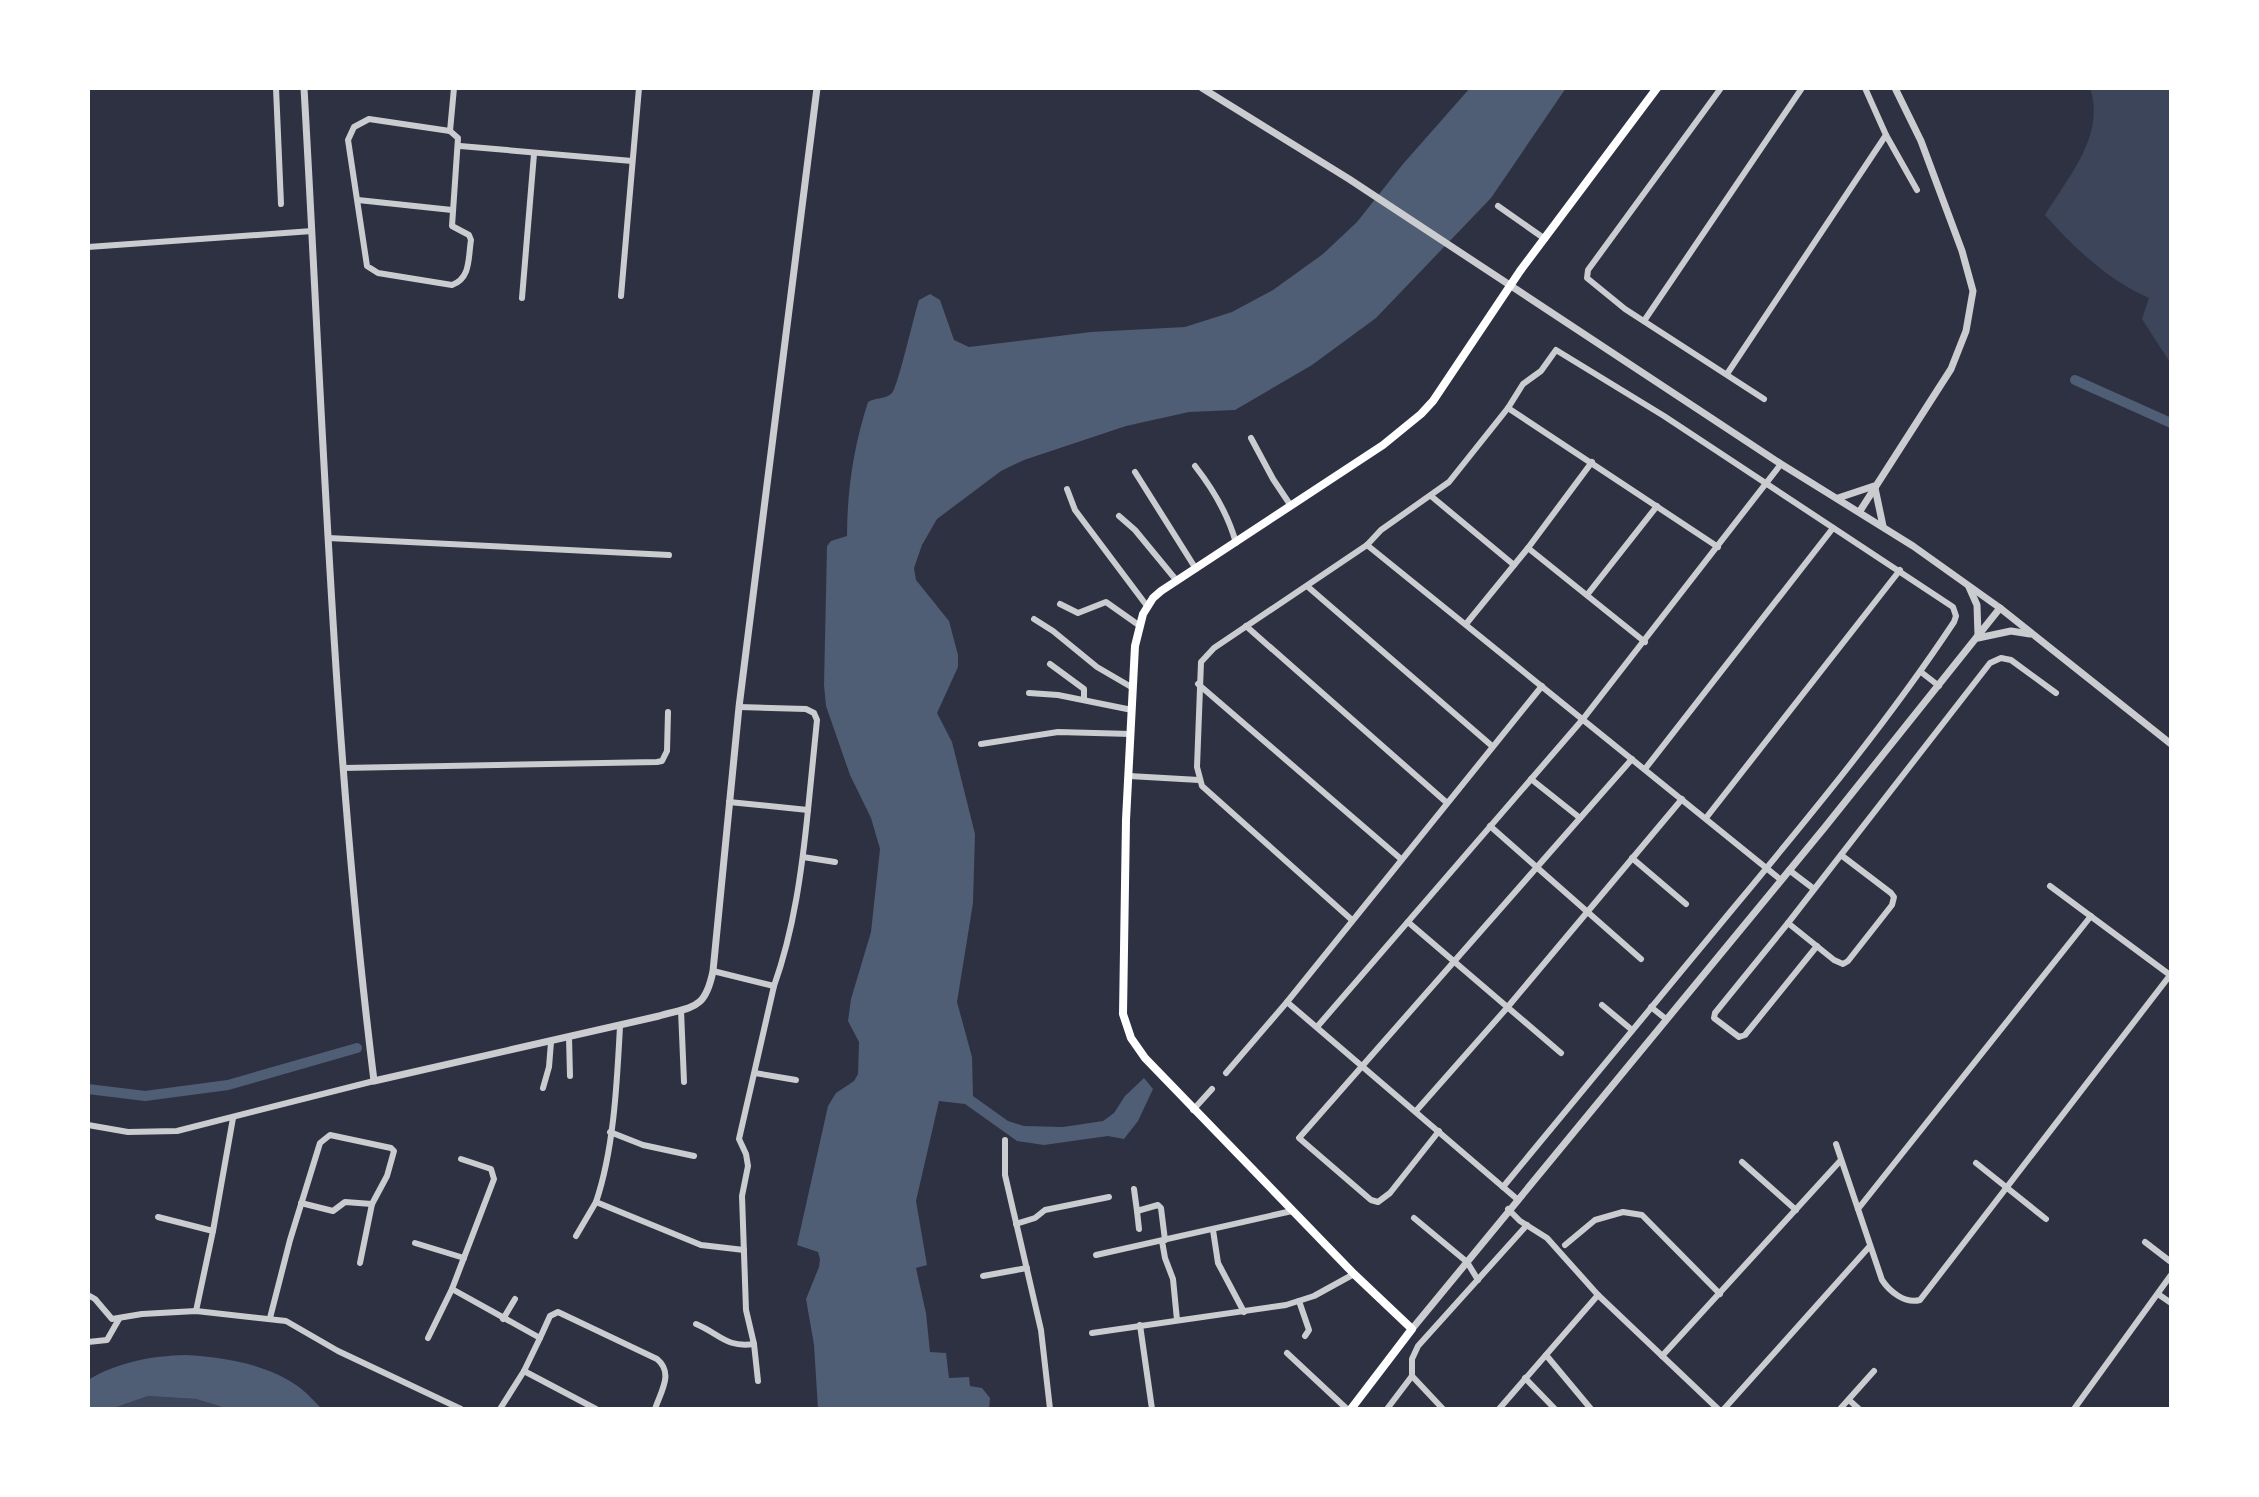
<svg xmlns="http://www.w3.org/2000/svg" width="2259" height="1497" viewBox="0 0 2259 1497" font-family="Commissioner,sans-serif">
  <rect width="100%" height="100%" fill="#2d3142"/>
  <g fill="#3c4559">
    <path d="M2090 88H2171V364L2142 319 2149 298C2108 280 2074 248 2045 215 2068 177 2106 135 2090 88Z"/>
    <path d="M148 1396 196 1399 229 1409H111Z"/>
  </g>
  <g fill="#4f5d75">
    <path d="M1470 88H1566L1491 198 1376 318 1312 365 1235 410 1189 412 1126 426 1024 460 1001 471 937 519 922 545 914 568 916 580 949 621 958 655V667L937 713 952 742 975 834 973 903 957 1002 972 1057 973 1096 1008 1121 1024 1126 1063 1127 1103 1121 1114 1113 1125 1096 1144 1078 1153 1089 1138 1121 1124 1139 1108 1136 1044 1145 1017 1141 965 1104 939 1101 916 1201 927 1265 916 1268 926 1313 930 1352 946 1353 949 1378 969 1377 970 1386 982 1388 990 1398 989 1409H818L814 1345 806 1299 819 1267 820 1259 818 1252 797 1245 828 1106 836 1093 854 1081 858 1074 859 1042 848 1021 851 999 871 932 880 849 871 818 850 775 826 706 824 685 827 546 831 541 847 536C847 490 854 445 868 402 876 397 885 400 892 393 898 387 914 315 919 300L930 294 940 300 954 340 969 347 1091 332 1185 327 1232 312 1273 290 1323 254 1357 222 1403 164Z"/>
    <path d="M185 1355C224 1357 267 1364 299 1387 307 1393 315 1402 322 1409H229L196 1399 148 1396 111 1409H88V1380C118 1362 151 1356 185 1355Z"/>
  </g>
  <g fill="none" stroke-linecap="round" stroke-linejoin="round">
    <g stroke="#4f5d75" stroke-width="10">
      <path d="M2075 380 2171 423"/>
      <path d="M88 1089 145 1096 228 1085 357 1048"/>
    </g>
    <g stroke="#caccd0" stroke-width="6">
      <path d="M276 88 281 204"/>
      <path d="M1721 88 1588 270 1587 278 1625 309 1764 399"/>
      <path d="M369 119 450 131 458 138 452 226 469 235 471 240C468 258 471 278 452 285L378 273 367 266 348 140 354 127Z"/>
      <path d="M450 131 454 88"/>
      <path d="M1886 135 1917 190"/>
      <path d="M460 146 632 161"/>
      <path d="M358 200 452 210"/>
      <path d="M1498 206 1545 239"/>
      <path d="M88 247 312 231"/>
      <path d="M621 296 639 88"/>
      <path d="M522 298 534 154"/>
      <path d="M1644 321 1802 88"/>
      <path d="M1727 374 1886 135 1865 88"/>
      <path d="M1508 408 1718 547"/>
      <path d="M1251 438 1273 479 1291 506"/>
      <path d="M1195 466C1213 489 1228 514 1236 543"/>
      <path d="M1135 472 1196 569"/>
      <path d="M1067 489 1075 510 1147 606"/>
      <path d="M1431 496 1514 565"/>
      <path d="M1119 516 1135 530 1177 581"/>
      <path d="M328 538 669 555"/>
      <path d="M1367 545 1781 880"/>
      <path d="M1528 548 1645 642"/>
      <path d="M1307 586 1492 746"/>
      <path d="M1587 595 1657 506"/>
      <path d="M1060 604 1078 613 1106 602 1140 626"/>
      <path d="M1034 619 1053 631 1097 667 1133 688"/>
      <path d="M1466 624 1528 548 1592 462"/>
      <path d="M1246 626 1446 802"/>
      <path d="M1050 664 1084 689V700"/>
      <path d="M1921 672 1939 686"/>
      <path d="M1198 684 1401 859"/>
      <path d="M1029 693 1058 695 1132 710"/>
      <path d="M981 744 1058 732 1131 734"/>
      <path d="M343 768 657 762 662 761 667 751 668 712"/>
      <path d="M1645 769 1833 528"/>
      <path d="M1129 776 1199 780"/>
      <path d="M1531 779 1580 818"/>
      <path d="M729 802 808 810 817 720 814 713 806 709 739 707"/>
      <path d="M1706 818 1900 570"/>
      <path d="M1490 826 1641 959"/>
      <path d="M803 857 835 862"/>
      <path d="M1632 858 1686 904"/>
      <path d="M1789 870 1814 889"/>
      <path d="M2050 886 2170 975"/>
      <path d="M1352 920 1202 786 1197 767 1201 662 1214 648 1367 545 1381 530 1449 482 1508 408 1523 384 1541 371 1556 350 1664 416 1953 607 1956 616 1954 622C1887 723 1809 817 1731 911 1655 1002 1579 1094 1503 1187"/>
      <path d="M1408 922 1561 1053"/>
      <path d="M1788 923 1834 960 1843 964 1848 961 1892 905 1894 897 1891 893 1841 855"/>
      <path d="M1817 946 1745 1035 1739 1037 1714 1018 1715 1013 1788 923 1990 663 2001 658 2011 660 2056 693"/>
      <path d="M713 971 774 986C794 930 802 869 808 810"/>
      <path d="M1287 1002 1517 1199"/>
      <path d="M1602 1005 1632 1030"/>
      <path d="M1651 1007 1666 1019"/>
      <path d="M681 1010 684 1082"/>
      <path d="M620 1026C617 1082 614 1149 596 1202L701 1245 744 1250"/>
      <path d="M1317 1027 1583 719 1781 464"/>
      <path d="M569 1037 570 1076"/>
      <path d="M755 1073 796 1080"/>
      <path d="M1226 1073 1287 1002 1542 686"/>
      <path d="M543 1088 549 1067 551 1042"/>
      <path d="M1193 1110 1212 1089"/>
      <path d="M1416 1111 1506 1009 1682 799"/>
      <path d="M88 1125 128 1132 177 1131 374 1081"/>
      <path d="M1439 1131 1390 1193 1378 1202 1371 1200 1299 1138 1632 759"/>
      <path d="M610 1132 643 1145 694 1156"/>
      <path d="M1005 1140V1175L1041 1330 1050 1409"/>
      <path d="M1836 1144 1882 1280C1890 1292 1905 1304 1920 1300L2171 974"/>
      <path d="M461 1159 491 1169 494 1179 452 1289 540 1338 550 1316 558 1312 657 1359C674 1373 661 1391 655 1409"/>
      <path d="M1742 1162 1796 1210"/>
      <path d="M1976 1163 2046 1219"/>
      <path d="M1134 1189 1137 1211 1158 1205 1161 1208 1165 1240"/>
      <path d="M301 1203 333 1211 345 1202 372 1204"/>
      <path d="M1508 1209 1520 1221 1547 1238 1598 1295 1718 1409"/>
      <path d="M1858 1209 2091 916"/>
      <path d="M1137 1211 1139 1229"/>
      <path d="M158 1217 213 1231 196 1311"/>
      <path d="M1414 1218 1467 1262 1478 1280"/>
      <path d="M1016 1224 1035 1218 1045 1210 1109 1197"/>
      <path d="M1213 1230 1218 1263 1244 1312"/>
      <path d="M213 1231 233 1118"/>
      <path d="M576 1236 596 1202"/>
      <path d="M1162 1241 1165 1258 1173 1279 1177 1320"/>
      <path d="M2145 1242 2171 1262"/>
      <path d="M415 1243 464 1258"/>
      <path d="M1565 1245 1595 1220 1623 1212 1642 1215 1720 1294"/>
      <path d="M1096 1255 1292 1211"/>
      <path d="M983 1276 1027 1268"/>
      <path d="M2158 1294 2171 1303"/>
      <path d="M88 1295 95 1299 112 1319 142 1314 196 1311 286 1321 338 1351 461 1409"/>
      <path d="M1299 1301 1309 1330 1305 1336"/>
      <path d="M270 1318 290 1240 320 1143 330 1135 391 1148 394 1151 387 1176 372 1204 360 1263"/>
      <path d="M503 1319 515 1299"/>
      <path d="M696 1324C720 1334 726 1348 754 1344"/>
      <path d="M1140 1325 1152 1409"/>
      <path d="M1092 1333 1286 1305 1314 1296 1354 1274"/>
      <path d="M428 1338 452 1289"/>
      <path d="M88 1342 107 1340 119 1319"/>
      <path d="M1287 1353 1347 1409"/>
      <path d="M1546 1355 1591 1409"/>
      <path d="M1662 1356 1841 1160"/>
      <path d="M524 1371 540 1338"/>
      <path d="M1412 1376 1443 1409"/>
      <path d="M1525 1378 1555 1409"/>
      <path d="M758 1381 754 1344 746 1310 742 1196 748 1166 746 1154 739 1139 774 986"/>
      <path d="M1849 1400 1859 1409"/>
      <path d="M500 1409 524 1371 596 1409"/>
      <path d="M1387 1409 1412 1376V1359L1418 1346 1527 1225"/>
      <path d="M1499 1409 1598 1295"/>
      <path d="M1724 1409 1869 1247"/>
      <path d="M1840 1409 1874 1371"/>
      <path d="M2074 1409 2171 1275"/>
    </g>
    <g stroke="#caccd0" stroke-width="7">
      <path d="M304 88C323 419 333 752 374 1081L659 1016C694 1006 705 1010 713 971L739 707 817 88"/>
      <path d="M1202 88 1349 179 1781 464 1913 546 2000 608 2171 744"/>
      <path d="M1875 488 1883 526"/>
      <path d="M1838 498 1874 486"/>
      <path d="M1860 511 1951 369 1966 331 1973 291 1962 251 1921 141 1895 88"/>
      <path d="M1969 587 1977 605 1978 636"/>
      <path d="M1978 638 2011 631 2030 634"/>
      <path d="M1412 1329 1825 827 2000 608"/>
    </g>
    <path stroke="#fff" stroke-width="8" d="M1351 1409 1412 1329 1354 1274 1145 1058 1131 1038 1123 1014 1126 820 1135 646 1143 614 1153 598 1161 591 1383 445 1421 414 1433 401 1520 271 1657 88"/>
  </g>
  <rect width="2259" height="1497" fill="none" stroke="#ffffff" stroke-width="180"/>
</svg>
